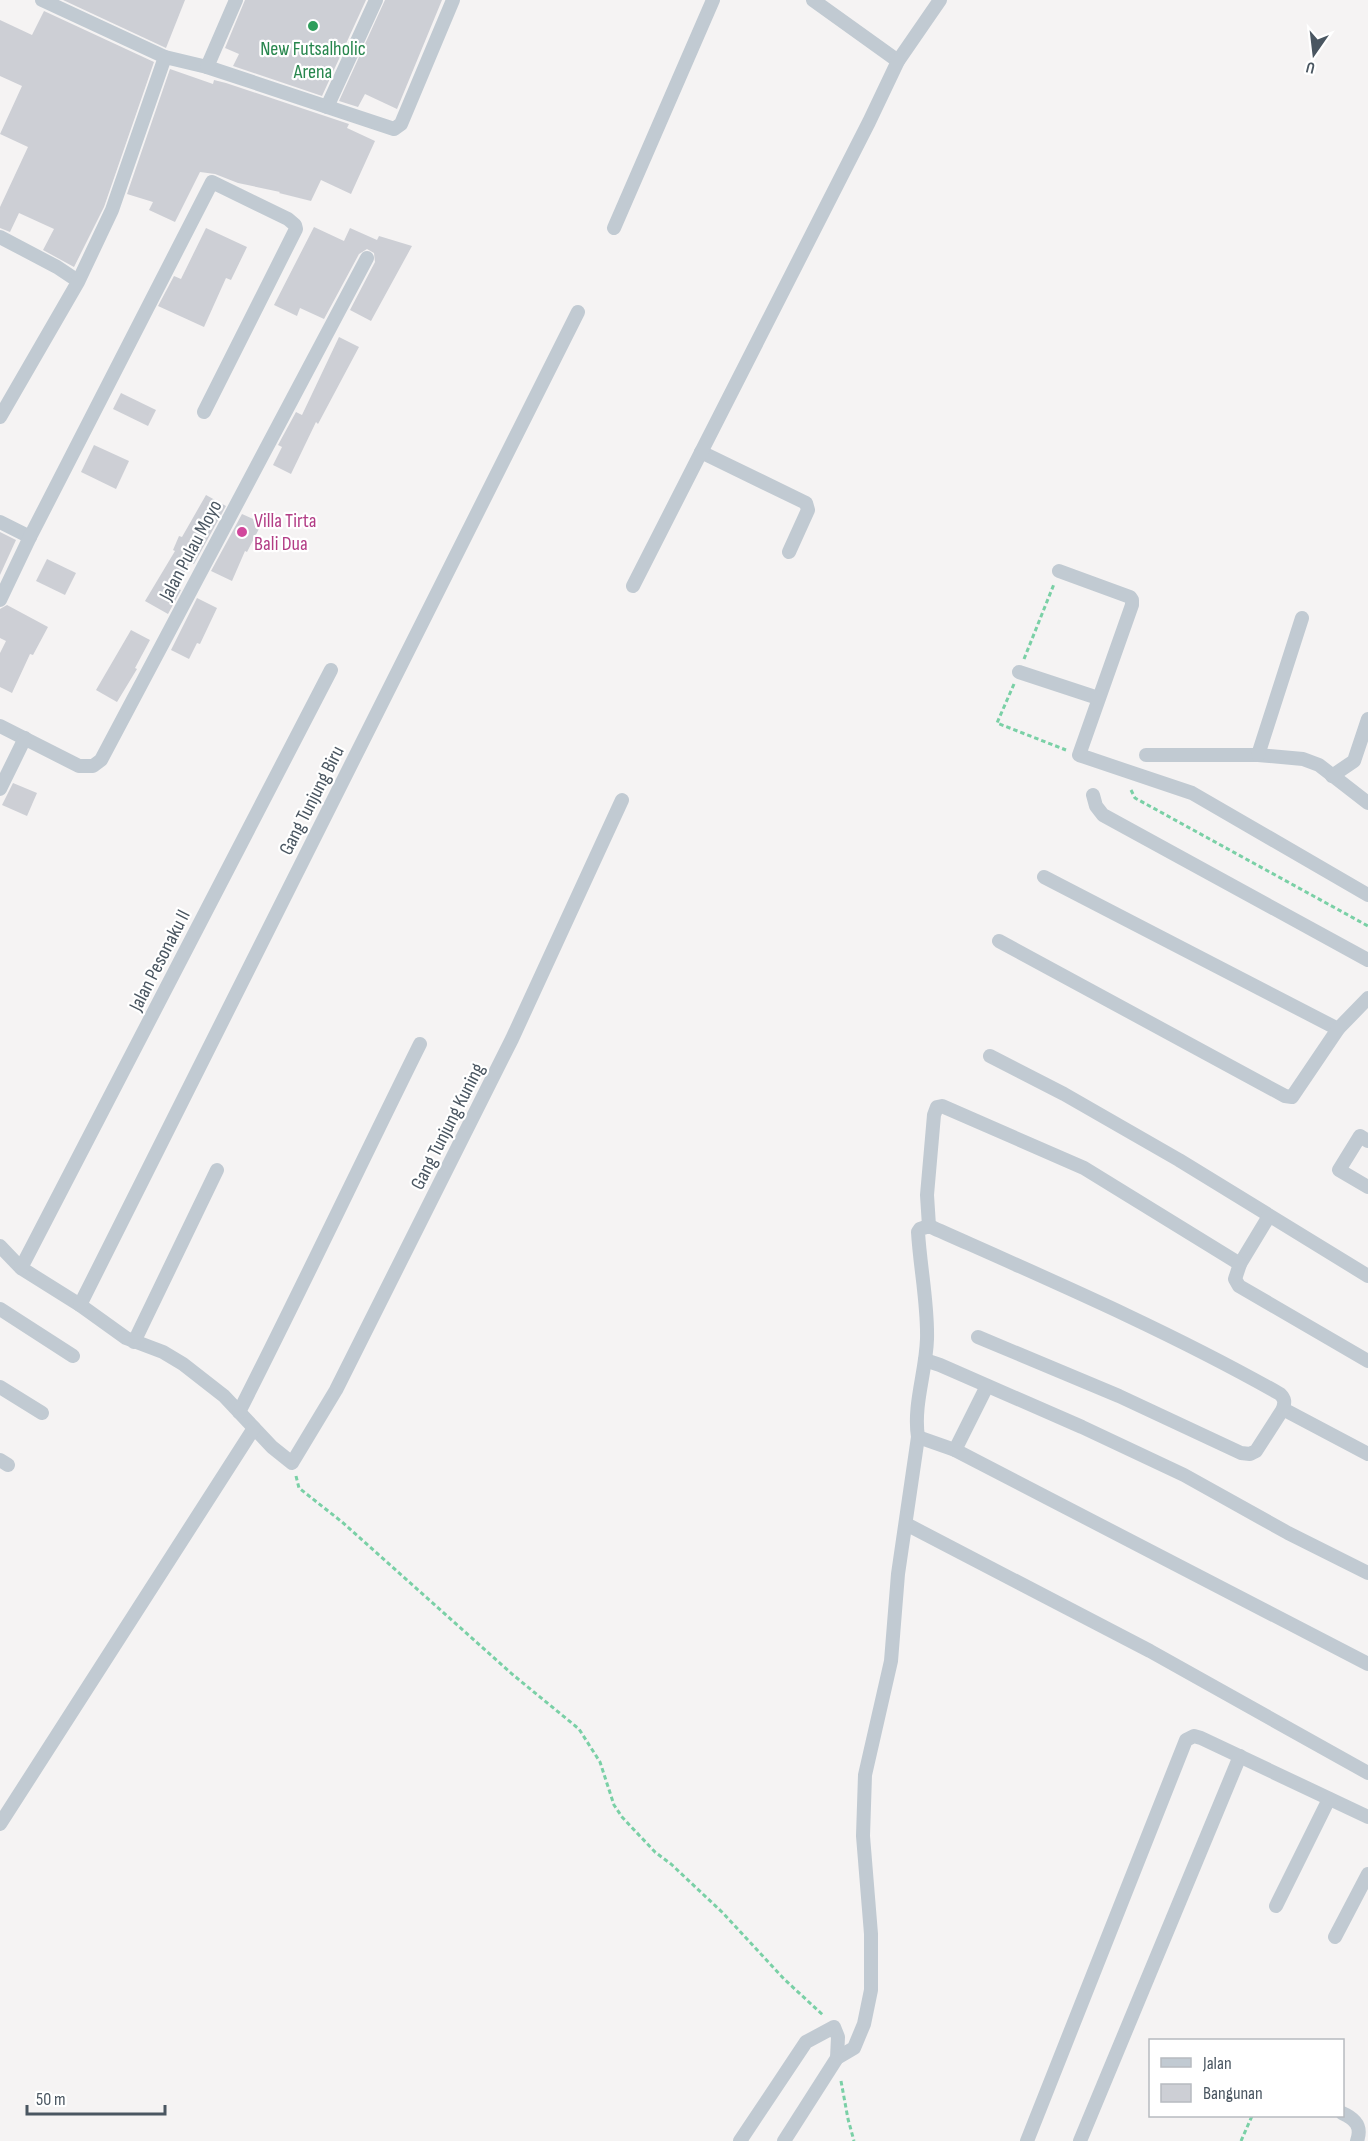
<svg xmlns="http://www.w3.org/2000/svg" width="1368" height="2141" viewBox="0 0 1368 2141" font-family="'Sofia Sans Condensed',sans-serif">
  <rect width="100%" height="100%" fill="#f5f3f3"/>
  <g fill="#cdcfd5">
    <path d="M63 0H185L166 48Z"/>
    <path d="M245 0H366L322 96 233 66 239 54 225 48Z"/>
    <path d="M385 0H442L397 109 365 94 358 107 339 101Z"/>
    <path d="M44 11 154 62 104 207 74 267 43 250 54 229 19 213 10 232 0 228V207L28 147 0 134 22 86 0 76V20L32 35Z"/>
    <path d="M170 69 213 84 214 80 226 83 349 124 347 128 375 141 351 194 321 180 311 201 279 193 280 192 238 183 215 174 200 172 175 222 149 210 153 202 127 194Z"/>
    <path d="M314 227 344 241 350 228 377 240 379 236 412 246 371 321 350 310 375 262 374 253 367 249 359 254 324 319 300 308 297 316 274 305Z"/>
    <path d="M206 228 247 247 231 280 226 278 204 327 158 306 174 276 181 279Z"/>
    <path d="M339 337 359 347 318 424 316 422 291 474 273 465 282 447 278 445 296 412 302 415Z"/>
    <path d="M121 393 156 410 148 426 113 409Z"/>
    <path d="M94 445 129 461 116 489 81 472Z"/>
    <path d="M206 495 226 506 194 564 190 562 176 588 181 590 168 614 145 601 175 551 173 550 179 536 182 537Z"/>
    <path d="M242 514 262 523 247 552 245 551 232 581 211 571Z"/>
    <path d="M0 532 16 540 0 575Z"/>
    <path d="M47 559 76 573 65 595 36 581Z"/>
    <path d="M197 598 217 608 200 644 197 643 189 659 171 650Z"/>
    <path d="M7 605 48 627 33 655 30 654 12 693 0 687V653L6 641 0 638V609Z"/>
    <path d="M131 630 150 640 135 668 137 669 117 702 96 690Z"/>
    <path d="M13 783 37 793 27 816 2 805Z"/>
  </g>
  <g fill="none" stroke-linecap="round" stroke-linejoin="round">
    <g stroke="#7ad0a6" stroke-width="3" stroke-dasharray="4.5 3" stroke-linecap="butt">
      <path d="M1024 659 1054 584"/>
      <path d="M1014 684 997 723 1066 750"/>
      <path d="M1131 790 1135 798 1368 926"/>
      <path d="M296 1476 299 1488 342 1522 512 1674 579 1729 600 1762 614 1805 622 1817 655 1852 671 1864 723 1913 784 1979 824 2016"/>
      <path d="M841 2081 848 2119 854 2141"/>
      <path d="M1241 2141 1252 2116"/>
    </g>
    <g stroke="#c1cad2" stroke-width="14">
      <path d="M42 0 165 57 207 67 394 129 401 124 453 0"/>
      <path d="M813 0 898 61"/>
      <path d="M207 67 236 0"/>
      <path d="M327 107 376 0"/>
      <path d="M614 228 713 0"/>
      <path d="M0 237 57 267 72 277"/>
      <path d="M0 417 78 282 112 210 165 57"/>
      <path d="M701 452 806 503 808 510 789 552"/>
      <path d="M0 522 30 537"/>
      <path d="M1059 571 1130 597 1132 600V605L1079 755 1192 793 1368 895"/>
      <path d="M633 586 869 122 898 61 940 0"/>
      <path d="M0 600 30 537 212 182 288 219 295 225 296 229 204 412"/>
      <path d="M1019 672 1098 698"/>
      <path d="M0 726 79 766H93L101 760 367 258"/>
      <path d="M1146 755H1258L1303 759 1319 765 1368 803"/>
      <path d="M1258 755 1302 618"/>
      <path d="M1332 776 1354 761 1368 719"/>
      <path d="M0 789 25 738"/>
      <path d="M1093 795 1096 806 1103 815 1368 960"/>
      <path d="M1044 877 1338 1029"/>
      <path d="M999 941 1285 1096 1292 1097 1338 1029 1368 998"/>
      <path d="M990 1056 1064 1094 1179 1160 1368 1276"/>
      <path d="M1368 1141 1360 1136 1339 1170 1368 1187"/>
      <path d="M1269 1216 1240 1264 1235 1279 1239 1286 1368 1361"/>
      <path d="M929 1226 927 1195 934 1115 937 1107 942 1106 1084 1168 1240 1264"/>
      <path d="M0 1246 21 1268 80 1305 126 1338 163 1352 183 1364 224 1396 272 1447 292 1463 336 1390 512 1039 622 800"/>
      <path d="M21 1268 331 670"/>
      <path d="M80 1305 578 312"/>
      <path d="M0 1309 73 1356"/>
      <path d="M134 1342 217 1170"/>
      <path d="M925 1360 940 1365 1082 1427 1184 1475 1288 1533 1368 1573"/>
      <path d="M0 1387 42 1413"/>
      <path d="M1283 1409 1368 1454"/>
      <path d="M239 1412C301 1290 359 1167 420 1044"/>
      <path d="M918 1437 955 1450 1368 1664"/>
      <path d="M955 1450 987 1386"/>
      <path d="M0 1460 8 1465"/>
      <path d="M906 1524 1150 1651 1368 1773"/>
      <path d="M0 1824 254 1428"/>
      <path d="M1276 1906 1329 1799"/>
      <path d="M1335 1937 1368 1874"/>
      <path d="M1342 2113C1356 2119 1362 2127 1357 2141"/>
      <path d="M740 2141 806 2042 834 2027 838 2037 837 2058"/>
      <path d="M784 2141 837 2058 854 2048 864 2024 871 1990V1934L863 1836 865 1775 891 1661 898 1574 918 1437C913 1405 926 1372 927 1339 928 1304 920 1267 918 1232L920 1229 929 1226C1048 1279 1167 1330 1280 1394 1285 1399 1285 1402 1283 1409L1256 1451 1250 1454 1241 1453 1119 1396 978 1337"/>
      <path d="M1027 2141 1186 1740 1194 1736 1201 1738 1368 1817"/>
      <path d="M1080 2141 1240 1756"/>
    </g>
  </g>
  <circle fill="#2e9e5b" stroke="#fff" stroke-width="2" cx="313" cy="26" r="6"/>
  <circle fill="#d1479c" stroke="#fff" stroke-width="2" cx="242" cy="532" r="6"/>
  <g text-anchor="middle" stroke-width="4.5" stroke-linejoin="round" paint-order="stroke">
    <g font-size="20" fill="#27864d" stroke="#fff">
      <text x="313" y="55">New Futsalholic<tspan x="313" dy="23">Arena</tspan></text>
    </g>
    <g font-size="20" fill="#b23c85" stroke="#fff" text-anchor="start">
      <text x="254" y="527">Villa Tirta<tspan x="254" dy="23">Bali Dua</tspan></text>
    </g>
    <g font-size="20" fill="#4a5661" stroke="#fff">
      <text transform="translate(190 550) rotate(-62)" y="7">Jalan Pulau Moyo</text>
      <text transform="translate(311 800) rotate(-63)" y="7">Gang Tunjung Biru</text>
      <text transform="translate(159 960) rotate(-63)" y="7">Jalan Pesonaku II</text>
      <text transform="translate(447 1126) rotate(-63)" y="7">Gang Tunjung Kuning</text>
    </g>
  </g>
  <rect x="1149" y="2039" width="195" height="78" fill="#ffffff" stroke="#b7bbc0" stroke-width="1.5"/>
  <rect x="1161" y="2058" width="30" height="9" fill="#c1cad2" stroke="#b7bbc0" stroke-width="1.5"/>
  <text x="1203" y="2069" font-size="18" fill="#4a5661">Jalan</text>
  <rect x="1161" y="2084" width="30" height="18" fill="#cdcfd5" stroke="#b7bbc0" stroke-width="1.5"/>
  <text x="1203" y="2099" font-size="18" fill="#4a5661">Bangunan</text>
  <g transform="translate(1314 54) rotate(194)" stroke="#ffffff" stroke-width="4.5" paint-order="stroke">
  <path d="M0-4.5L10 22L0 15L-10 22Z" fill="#4a5661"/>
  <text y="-9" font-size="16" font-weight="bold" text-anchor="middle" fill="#4a5661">U</text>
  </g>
  <path d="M27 2105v9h138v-9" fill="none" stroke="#4a5661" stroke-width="3"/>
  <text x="36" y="2105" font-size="18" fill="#4a5661" stroke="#ffffff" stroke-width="4.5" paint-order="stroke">50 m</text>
</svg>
